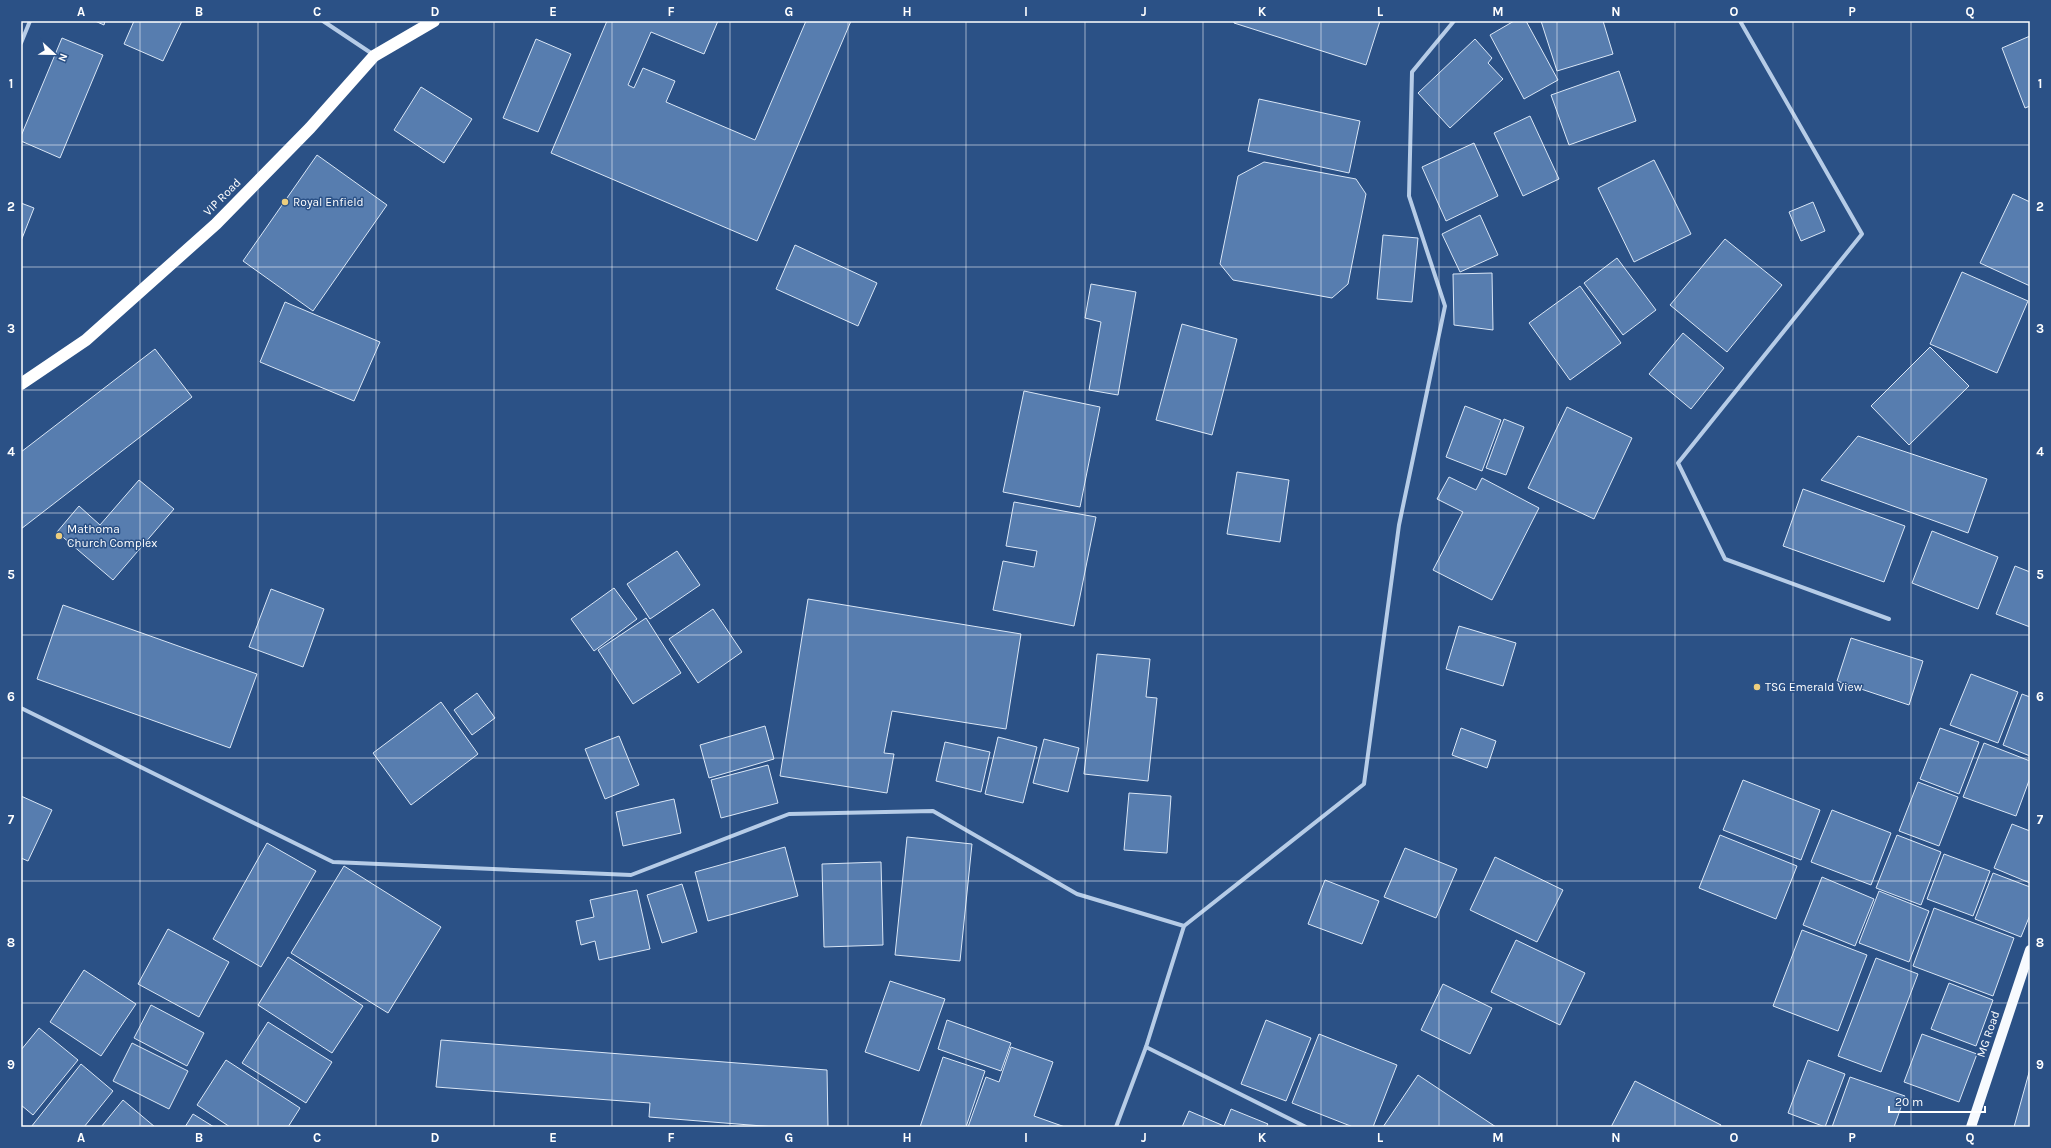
<svg xmlns="http://www.w3.org/2000/svg" width="2051" height="1148" viewBox="0 0 2051 1148" font-family="Karla,sans-serif">
  <rect width="100%" height="100%" fill="#2b5186"/>
  <g fill="#577daf" stroke="#d9e6f6">
    <path d="M95 21H105L104 25Z"/>
    <path d="M134 21H182L163 61 124 44Z"/>
    <path d="M607 21H718L704 54 651 32 628 85 634 88 643 68 675 81 666 102 755 140 806 21H851L757 241 551 153Z"/>
    <path d="M1234 21H1380L1366 65 1234 23Z"/>
    <path d="M1514 21H1526L1558 80 1524 99 1490 35Z"/>
    <path d="M1541 21H1603L1613 54 1557 71Z"/>
    <path d="M2030 36V106L2025 108 2002 48Z"/>
    <path d="M62 38 103 55 60 158 21 141V136Z"/>
    <path d="M536 39 571 54 538 132 503 118Z"/>
    <path d="M1475 39 1492 58 1488 63 1503 79 1450 128 1418 93Z"/>
    <path d="M1619 71 1636 121 1569 145 1551 95Z"/>
    <path d="M421 87 472 119 444 163 394 130Z"/>
    <path d="M1259 99 1360 121 1349 173 1248 151Z"/>
    <path d="M1530 116 1559 179 1523 196 1494 133Z"/>
    <path d="M1474 143 1498 196 1446 221 1422 167Z"/>
    <path d="M317 155 387 205 313 311 243 261Z"/>
    <path d="M1654 160 1691 234 1634 262 1598 188Z"/>
    <path d="M1264 162 1356 179 1366 194 1348 284 1332 298 1233 280 1220 264 1238 176Z"/>
    <path d="M2013 194 2030 202V286L1980 263Z"/>
    <path d="M1813 202 1825 231 1801 241 1789 212Z"/>
    <path d="M21 203 34 208 21 241Z"/>
    <path d="M1480 215 1498 255 1460 272 1442 234Z"/>
    <path d="M1383 235 1418 238 1412 302 1377 299Z"/>
    <path d="M1725 239 1782 285 1727 352 1670 305Z"/>
    <path d="M795 245 877 283 858 326 776 289Z"/>
    <path d="M1617 258 1656 310 1623 335 1584 283Z"/>
    <path d="M1962 272 2028 301 1997 373 1930 344Z"/>
    <path d="M1492 273 1493 330 1454 325 1453 274Z"/>
    <path d="M1091 284 1136 292 1118 395 1089 390 1101 322 1085 318Z"/>
    <path d="M1580 286 1621 343 1570 380 1529 323Z"/>
    <path d="M285 302 380 342 354 401 260 362Z"/>
    <path d="M1182 324 1237 339 1212 435 1156 420Z"/>
    <path d="M1683 333 1724 368 1691 409 1649 374Z"/>
    <path d="M1930 347 1969 386 1909 445 1871 406Z"/>
    <path d="M155 349 192 397 21 529V452Z"/>
    <path d="M1024 391 1100 407 1080 507 1003 492Z"/>
    <path d="M1465 406 1501 420 1482 471 1446 457Z"/>
    <path d="M1567 407 1632 438 1594 519 1528 488Z"/>
    <path d="M1504 419 1524 427 1506 475 1486 468Z"/>
    <path d="M1858 436 1987 479 1968 533 1821 480Z"/>
    <path d="M1237 472 1289 480 1280 542 1227 534Z"/>
    <path d="M1449 477 1476 490 1482 478 1539 508 1492 600 1433 570 1463 512 1437 499Z"/>
    <path d="M139 480 174 509 113 580 57 532 79 506 100 525Z"/>
    <path d="M1803 489 1905 526 1884 582 1783 546Z"/>
    <path d="M1014 502 1096 517 1074 626 993 610 1003 561 1034 567 1037 551 1006 546Z"/>
    <path d="M1932 531 1998 557 1978 609 1912 583Z"/>
    <path d="M677 551 700 585 650 619 627 584Z"/>
    <path d="M2015 566 2030 572V627L1996 614Z"/>
    <path d="M614 588 637 619 594 651 571 619Z"/>
    <path d="M271 589 324 609 303 667 249 647Z"/>
    <path d="M808 599 1021 634 1006 729 892 711 884 753 894 754 887 793 780 776Z"/>
    <path d="M63 605 257 674 230 748 37 679Z"/>
    <path d="M713 609 742 652 698 683 669 639Z"/>
    <path d="M646 618 681 673 633 704 598 650Z"/>
    <path d="M1459 626 1516 643 1503 686 1446 669Z"/>
    <path d="M1851 638 1923 661 1909 705 1837 681Z"/>
    <path d="M1097 654 1150 659 1146 697 1157 698 1148 781 1084 774Z"/>
    <path d="M1971 674 2018 692 1998 743 1950 725Z"/>
    <path d="M477 693 495 718 472 735 454 710Z"/>
    <path d="M2022 694 2030 697V756L2003 745Z"/>
    <path d="M441 702 478 754 411 805 373 753Z"/>
    <path d="M765 726 774 759 709 778 700 745Z"/>
    <path d="M1461 728 1496 741 1487 768 1452 755Z"/>
    <path d="M1940 728 1979 742 1959 794 1920 779Z"/>
    <path d="M619 736 639 785 605 799 585 749Z"/>
    <path d="M998 737 1037 747 1023 803 985 794Z"/>
    <path d="M1044 739 1079 748 1068 792 1033 783Z"/>
    <path d="M945 742 990 752 981 792 936 781Z"/>
    <path d="M1984 743 2030 761V778L2016 816 1963 797Z"/>
    <path d="M768 765 778 803 721 818 711 780Z"/>
    <path d="M1743 780 1820 810 1801 860 1723 830Z"/>
    <path d="M1918 782 1958 797 1939 846 1899 831Z"/>
    <path d="M1129 793 1171 796 1167 853 1124 850Z"/>
    <path d="M21 796 52 810 28 861 21 858Z"/>
    <path d="M674 799 681 833 623 846 616 812Z"/>
    <path d="M1832 810 1891 833 1871 885 1811 862Z"/>
    <path d="M2012 824 2030 831V883L1994 868Z"/>
    <path d="M1720 835 1797 866 1776 919 1699 888Z"/>
    <path d="M1897 835 1941 852 1921 905 1876 888Z"/>
    <path d="M907 837 972 844 960 961 895 955Z"/>
    <path d="M267 843 316 871 261 967 213 939Z"/>
    <path d="M785 847 798 896 708 921 695 872Z"/>
    <path d="M1405 848 1457 869 1436 918 1384 897Z"/>
    <path d="M1944 854 1990 871 1973 916 1927 899Z"/>
    <path d="M1495 857 1563 890 1537 942 1470 910Z"/>
    <path d="M881 862 883 945 824 947 822 864Z"/>
    <path d="M344 866 441 927 388 1013 291 953Z"/>
    <path d="M1993 873 2030 887V915L2021 937 1975 919Z"/>
    <path d="M1822 877 1874 899 1855 946 1803 925Z"/>
    <path d="M1325 880 1379 901 1362 944 1308 924Z"/>
    <path d="M682 884 697 932 662 943 647 895Z"/>
    <path d="M637 890 650 949 599 960 595 941 581 945 576 921 594 917 590 900Z"/>
    <path d="M1879 891 1929 911 1909 962 1859 943Z"/>
    <path d="M1934 908 2014 938 1993 996 1913 966Z"/>
    <path d="M168 929 229 962 199 1017 138 984Z"/>
    <path d="M1802 930 1867 955 1838 1031 1773 1006Z"/>
    <path d="M1516 940 1585 973 1560 1025 1491 992Z"/>
    <path d="M288 957 363 1006 332 1053 258 1005Z"/>
    <path d="M1876 958 1918 974 1881 1072 1838 1056Z"/>
    <path d="M84 970 136 1004 101 1056 50 1022Z"/>
    <path d="M890 981 945 999 919 1071 865 1052Z"/>
    <path d="M1949 983 1993 1000 1976 1046 1931 1029Z"/>
    <path d="M1443 984 1492 1008 1470 1054 1421 1030Z"/>
    <path d="M151 1005 204 1033 187 1066 134 1038Z"/>
    <path d="M947 1020 1011 1043 1001 1071 938 1049Z"/>
    <path d="M1266 1020 1311 1038 1286 1101 1241 1084Z"/>
    <path d="M268 1022 332 1062 306 1103 242 1063Z"/>
    <path d="M39 1028 78 1060 33 1115 21 1105V1050Z"/>
    <path d="M1319 1034 1397 1065 1373 1127H1353L1292 1103Z"/>
    <path d="M1922 1034 1977 1054 1959 1102 1904 1082Z"/>
    <path d="M441 1040 827 1070 828 1127H775L649 1117 650 1103 436 1087Z"/>
    <path d="M132 1043 188 1071 169 1109 113 1081Z"/>
    <path d="M1011 1047 1053 1062 1034 1116 1065 1127H968L986 1077 999 1082Z"/>
    <path d="M943 1057 985 1071 966 1127H920Z"/>
    <path d="M226 1060 300 1108 288 1127H230L197 1105Z"/>
    <path d="M1808 1060 1845 1074 1825 1127 1788 1113Z"/>
    <path d="M81 1064 113 1091 84 1127H31Z"/>
    <path d="M2030 1069V1127H2014Z"/>
    <path d="M1418 1075 1496 1127H1383Z"/>
    <path d="M1850 1077 1905 1096 1894 1127H1832Z"/>
    <path d="M1635 1081 1721 1125 1720 1127H1611Z"/>
    <path d="M123 1100 155 1127H101Z"/>
    <path d="M1231 1109 1268 1124 1266 1127H1182L1189 1111 1224 1126Z"/>
    <path d="M193 1114 214 1127H185Z"/>
  </g>
  <g fill="none" stroke-linecap="round" stroke-linejoin="round">
    <g stroke="#b6cce7" stroke-width="4">
      <path d="M323 21 374 55"/>
      <path d="M1740 21 1862 234 1678 463 1725 559 1889 619"/>
      <path d="M21 43 30 21"/>
      <path d="M21 708 333 862 631 875 789 814 933 811 1077 894 1184 926 1146 1047 1116 1127"/>
      <path d="M1184 926 1364 784 1399 525 1445 306 1409 196 1412 72 1454 21"/>
      <path d="M1146 1047 1306 1127"/>
    </g>
    <path stroke="#f7fafe" stroke-width="10" d="M1971 1127 2030 950"/>
    <path stroke="#fff" stroke-width="12" d="M21 384 86 340 216 224 310 128 374 56 434 21"/>
  </g>
  <path fill="none" stroke="#fff" stroke-width="1" stroke-opacity="0.55" d="M140 21V1127M258 21V1127M376 21V1127M494 21V1127M612 21V1127M730 21V1127M848 21V1127M966 21V1127M1085 21V1127M1203 21V1127M1321 21V1127M1439 21V1127M1557 21V1127M1675 21V1127M1793 21V1127M1911 21V1127M21 145H2030M21 267H2030M21 390H2030M21 513H2030M21 635H2030M21 758H2030M21 881H2030M21 1003H2030"/>
  <g fill="#edce7e" stroke="#2b5186" stroke-width="1.5">
    <circle cx="285" cy="202" r="4"/>
    <circle cx="59" cy="536" r="4"/>
    <circle cx="1757" cy="687" r="4"/>
  </g>
  <g text-anchor="middle" stroke-width="3" stroke-linejoin="round" paint-order="stroke">
    <g font-size="12" fill="#fff" stroke="#2b5186">
      <text transform="translate(222 197) rotate(-45)" y="4">VIP Road</text>
      <text transform="translate(1988 1034) rotate(-71)" y="4">MG Road</text>
    </g>
    <g font-size="12" fill="#fff" stroke="#2b5186" text-anchor="start">
      <text x="293" y="206">Royal Enfield</text>
      <text x="67" y="533">Mathoma<tspan x="67" dy="14">Church Complex</tspan></text>
      <text x="1765" y="691">TSG Emerald View</text>
    </g>
  </g>
  <rect width="2051" height="1148" fill="none" stroke="#2b5186" stroke-width="44"/>
  <g transform="translate(54 54) rotate(112)" stroke="#2b5186" stroke-width="3" paint-order="stroke">
  <path d="M0-3L7 15L0 10L-7 15Z" fill="#ffffff"/>
  <text y="-6" font-size="11" font-weight="bold" text-anchor="middle" fill="#ffffff">N</text>
  </g>
  <path d="M1889 1106v6h96v-6" fill="none" stroke="#ffffff" stroke-width="2"/>
  <text x="1895" y="1106" font-size="12" fill="#ffffff" stroke="#2b5186" stroke-width="3" paint-order="stroke">20 m</text>
  <rect x="22" y="22" width="2007" height="1104" fill="none" stroke="#fff" stroke-width="1.5"/>
  <g font-size="13" text-anchor="middle" font-weight="bold" fill="#fff">
    <text x="81" y="16">A</text>
    <text x="199" y="16">B</text>
    <text x="317" y="16">C</text>
    <text x="435" y="16">D</text>
    <text x="553" y="16">E</text>
    <text x="671" y="16">F</text>
    <text x="789" y="16">G</text>
    <text x="907" y="16">H</text>
    <text x="1026" y="16">I</text>
    <text x="1144" y="16">J</text>
    <text x="1262" y="16">K</text>
    <text x="1380" y="16">L</text>
    <text x="1498" y="16">M</text>
    <text x="1616" y="16">N</text>
    <text x="1734" y="16">O</text>
    <text x="1852" y="16">P</text>
    <text x="1970" y="16">Q</text>
    <text x="11" y="88">1</text>
    <text x="2040" y="88">1</text>
    <text x="11" y="211">2</text>
    <text x="2040" y="211">2</text>
    <text x="11" y="333">3</text>
    <text x="2040" y="333">3</text>
    <text x="11" y="456">4</text>
    <text x="2040" y="456">4</text>
    <text x="11" y="579">5</text>
    <text x="2040" y="579">5</text>
    <text x="11" y="701">6</text>
    <text x="2040" y="701">6</text>
    <text x="11" y="824">7</text>
    <text x="2040" y="824">7</text>
    <text x="11" y="947">8</text>
    <text x="2040" y="947">8</text>
    <text x="11" y="1069">9</text>
    <text x="2040" y="1069">9</text>
    <text x="81" y="1142">A</text>
    <text x="199" y="1142">B</text>
    <text x="317" y="1142">C</text>
    <text x="435" y="1142">D</text>
    <text x="553" y="1142">E</text>
    <text x="671" y="1142">F</text>
    <text x="789" y="1142">G</text>
    <text x="907" y="1142">H</text>
    <text x="1026" y="1142">I</text>
    <text x="1144" y="1142">J</text>
    <text x="1262" y="1142">K</text>
    <text x="1380" y="1142">L</text>
    <text x="1498" y="1142">M</text>
    <text x="1616" y="1142">N</text>
    <text x="1734" y="1142">O</text>
    <text x="1852" y="1142">P</text>
    <text x="1970" y="1142">Q</text>
  </g>
</svg>
